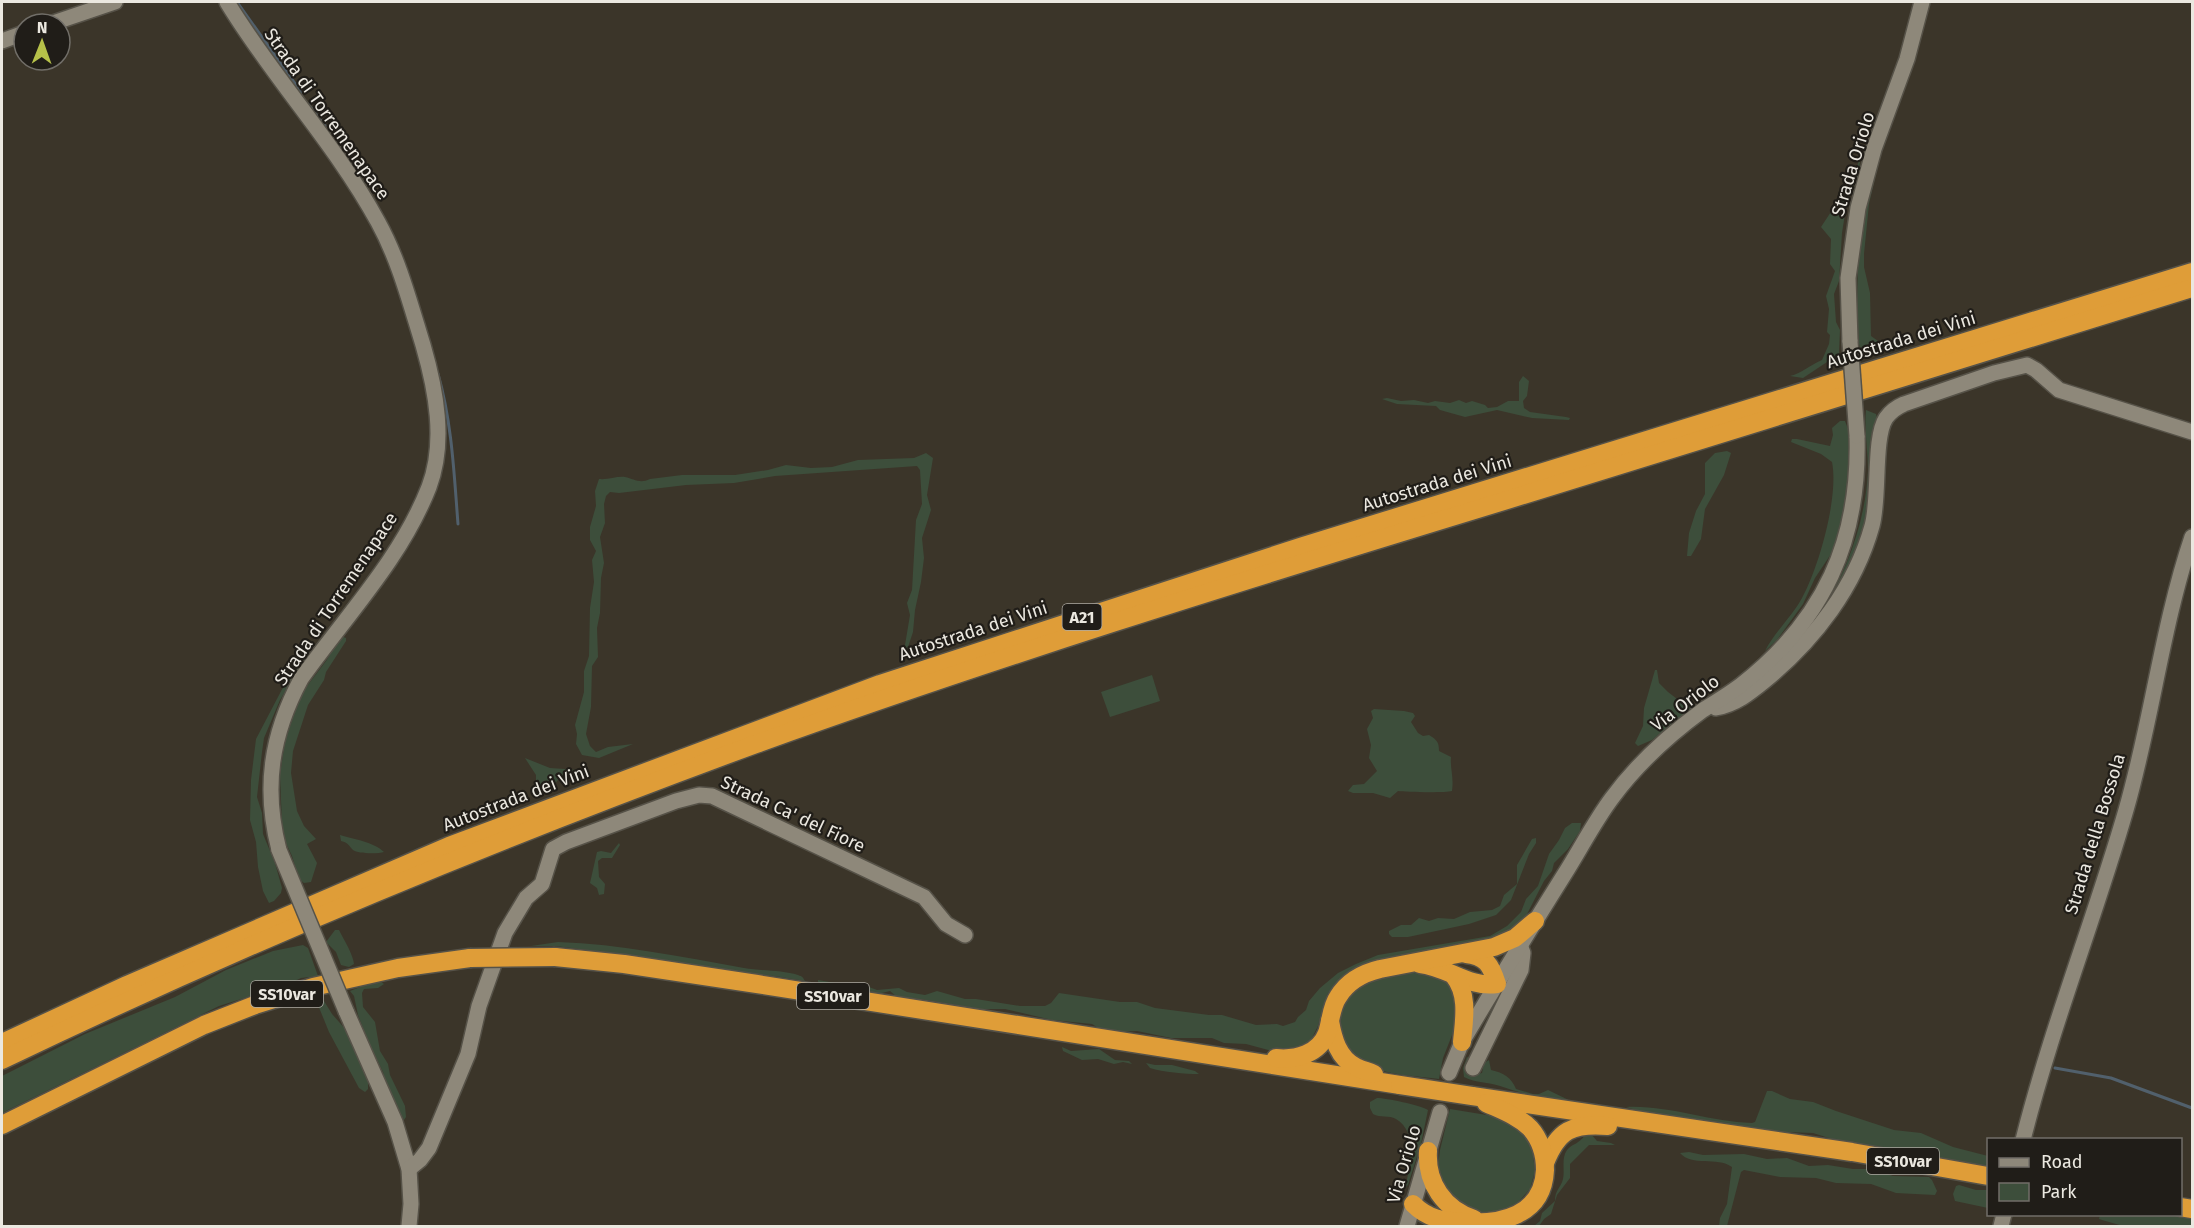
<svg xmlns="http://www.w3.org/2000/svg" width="2194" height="1228" viewBox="0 0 2194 1228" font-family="'Fira Sans',sans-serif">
  <rect width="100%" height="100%" fill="#3b3529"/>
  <g fill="#3d4e3b">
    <path d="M1882 148 1869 204 1864 254V267L1870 293 1871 336 1878 341 1903 337 1909 342 1897 344 1870 353 1860 347 1859 344 1857 310 1858 256 1872 176Z"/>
    <path d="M1861 155 1858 177 1847 201 1842 233 1839 281 1834 294 1836 322 1840 330 1839 354 1803 378 1790 376C1802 373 1810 365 1822 360L1829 344 1830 335 1827 332 1829 309 1826 296 1835 271 1830 264 1831 239 1821 227 1852 180Z"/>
    <path d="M1523 376 1529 381 1527 396 1523 401 1524 408 1530 412 1566 417 1570 418 1569 420 1532 418 1497 410 1465 417 1440 410 1436 406 1397 404 1382 399 1387 398 1401 401 1414 400 1428 403 1435 401 1450 403 1459 400 1466 403 1472 401 1485 405 1488 408 1497 407 1508 401H1519V382Z"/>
    <path d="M1866 410 1876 414 1878 421 1869 510 1850 571 1819 614C1847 574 1866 519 1868 470 1868 451 1864 429 1866 410Z"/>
    <path d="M1840 421H1845L1850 434 1848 495 1846 510 1835 548 1815 578 1803 604 1777 640 1765 651C1774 633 1793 615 1802 598 1819 567 1839 496 1832 462L1821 454 1791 442 1792 439H1797L1830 446 1833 435 1832 428Z"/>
    <path d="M1727 451 1731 453 1724 475 1705 509 1701 539 1691 556H1687L1689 533 1696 511 1705 494V463L1715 453Z"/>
    <path d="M926 453 933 458 927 495 931 510 922 538 924 558 921 582 915 610 913 632 907 650 905 645 910 615 907 603 912 590 916 520 922 504 920 470 917 466 775 476 734 483 686 485 619 493 610 492 606 496 604 504 605 523 600 537 604 563 601 578 600 613 597 628 598 657 592 666 591 707 586 734 590 746 596 752 608 747 633 744 599 758 582 755 576 744 577 734 575 725 584 692V671L589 656 590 608 594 582 592 560 596 551 590 540V527L596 506 595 491 599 479C608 480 617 476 625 477 634 479 640 484 650 479L682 475H735L768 470 786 465 811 468 832 467 858 460 914 458Z"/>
    <path d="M341 636 346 638V641L326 672 324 680 308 705 293 751 291 773 297 811 304 826 316 839 307 844 317 863 311 882 304 883 299 879 292 856 285 841 282 825 280 775 285 741 301 694 326 661Z"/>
    <path d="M309 652 280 700 264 738 262 752 257 797 262 813 263 834 275 863 282 888 281 893 274 901 269 903 263 891 258 867 256 842 250 820 251 780 256 739 290 674 303 656Z"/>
    <path d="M1655 670H1657L1659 683 1668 692 1681 702 1690 706 1691 710 1652 740 1638 746 1635 743 1643 726 1644 708Z"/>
    <path d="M1152 675 1160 701 1110 717 1101 692Z"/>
    <path d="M1374 709 1404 711 1413 713 1415 716 1411 722 1418 733 1423 736 1429 735C1437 740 1439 742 1439 751L1451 757C1450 769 1454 777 1452 791 1445 793 1404 792 1398 791L1390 798 1373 793H1353L1348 791 1353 785 1364 784 1377 771 1369 758 1371 745 1367 729 1373 718 1371 711Z"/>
    <path d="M525 758 550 768 579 770 583 773C577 775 561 777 558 780 555 783 553 788 549 792H542L536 785V775Z"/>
    <path d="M1572 823H1581L1580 831 1568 849 1554 863 1552 871 1544 881 1525 918 1519 926 1501 936 1353 969 1335 984 1327 995 1318 1026 1311 1040 1305 1047 1280 1053 1246 1044 1224 1043 1212 1038H1171L1137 1031 1118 1032 1100 1029 1092 1024 1052 1020 1005 1009H981L920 999 904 998 897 997 890 991 878 994 863 989 824 985 818 982V980L841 984H861L877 990 899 988 907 992 925 995 937 991 965 999H976L1020 1006H1045L1051 1003 1059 993 1120 1002H1137L1155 1008 1209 1015H1222L1256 1025 1277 1024 1283 1026 1295 1022 1298 1017 1306 1010 1309 1001 1320 988 1338 973 1356 964 1378 955 1490 936 1507 926 1521 912 1526 899 1538 886 1549 854 1559 840 1565 828Z"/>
    <path d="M340 835C353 839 374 842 384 852 378 854 358 854 353 850 348 845 349 843 341 841Z"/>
    <path d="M1536 838V843L1529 854 1511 900 1496 915 1469 924 1408 937H1392L1389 934V931L1401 925H1411L1419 918 1429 921 1438 918 1454 919 1470 912 1492 910 1500 906 1504 895 1517 884V865L1532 839Z"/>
    <path d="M619 843 620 845 612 858H602L598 861 599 877 605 884 604 894 599 895 597 888 590 883 597 852 601 851 611 853Z"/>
    <path d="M335 930H339C344 940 353 954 354 964L349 967 341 965 336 952 326 942Z"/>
    <path d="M558 942C620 944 682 957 744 968 760 971 782 970 798 975 803 977 802 976 805 981L774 976 755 975 619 954 555 946H531Z"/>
    <path d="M303 945 308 948 318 976 301 978 276 990 259 991 248 997 219 1006 2 1113V1076L85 1034 175 997 226 970 273 951Z"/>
    <path d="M1419 970 1448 981 1456 992 1458 1020 1443 1058 1439 1079C1419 1076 1394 1076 1375 1068 1368 1065 1354 1058 1348 1052 1328 1032 1341 997 1362 985 1377 975 1402 974 1419 970Z"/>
    <path d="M381 982 384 984 378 988 364 989 362 993 363 1007 375 1022 380 1051 388 1064 390 1075 405 1106 406 1117 404 1120 385 1083 383 1072 368 1041 358 1015 354 996 350 991 370 983Z"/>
    <path d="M320 1000 324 1001 332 1014 347 1031 368 1082V1089L365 1092 359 1088 329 1032 318 1005Z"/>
    <path d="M1062 1047 1071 1051 1099 1049 1115 1060 1129 1061 1132 1064 1123 1062 1114 1064 1098 1059 1082 1060 1063 1051Z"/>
    <path d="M1467 1057 1470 1058 1476 1074 1482 1073 1484 1063 1489 1060 1491 1070C1504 1073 1511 1077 1516 1089L1533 1094H1539L1548 1090 1581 1106C1554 1101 1526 1095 1500 1086 1488 1082 1476 1083 1464 1077L1463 1068Z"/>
    <path d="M1146 1063 1155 1065H1172L1195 1071 1199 1074C1185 1074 1163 1072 1150 1068Z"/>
    <path d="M1767 1091H1772L1790 1099 1813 1102 1836 1111 1894 1130 1921 1133 1953 1147 1988 1156V1167L1882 1149 1847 1141 1835 1140 1813 1133 1760 1131 1659 1117 1626 1107C1669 1105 1710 1122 1752 1123L1755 1122Z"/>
    <path d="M1377 1098C1386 1098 1420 1105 1428 1110L1421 1144 1408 1185 1405 1188C1410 1167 1419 1133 1396 1119 1389 1115 1380 1118 1373 1114L1370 1108V1102Z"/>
    <path d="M1450 1109 1499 1117 1519 1128 1529 1141 1533 1155 1535 1171 1530 1189 1515 1206 1489 1216 1454 1204 1437 1174 1440 1150Z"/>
    <path d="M1591 1134 1597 1141 1611 1143 1615 1145H1589L1570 1164V1178L1557 1195 1551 1214 1544 1219 1539 1226H1534L1540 1221 1542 1213 1555 1201C1555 1189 1561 1188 1563 1179 1565 1170 1561 1158 1567 1150 1573 1143 1578 1145 1585 1135Z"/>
    <path d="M1689 1152 1703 1155 1744 1154 1767 1159 1787 1158 1809 1166 1828 1165 1853 1169H1873L1893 1176 1929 1177 1932 1180 1937 1191 1935 1195 1896 1193 1871 1184 1836 1183 1816 1178 1780 1177 1744 1170 1741 1172 1727 1226H1719L1720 1218 1727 1204 1732 1167C1717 1156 1692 1167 1680 1153Z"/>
    <path d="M1959 1185 1976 1190H1988V1208L1955 1201 1953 1194 1956 1186Z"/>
    <path d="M2100 1215H2174L2192 1217V1226H2123L2102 1220 2099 1219Z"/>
  </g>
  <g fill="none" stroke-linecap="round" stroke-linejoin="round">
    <g stroke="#51606c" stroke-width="3">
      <path d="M237 2 301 92"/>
      <path d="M308 104 325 126"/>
      <path d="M438 374C452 423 454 473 458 524"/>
      <path d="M2055 1068 2111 1078 2192 1108"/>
    </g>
    <defs>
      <g id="minor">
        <path d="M227 2C273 78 335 143 378 222 399 260 410 303 423 345 436 390 446 442 429 487 401 559 345 617 301 679 271 735 263 788 279 850"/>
        <path d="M50 24 115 2"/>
        <path d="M2 41 24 33"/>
        <path d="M1850 342 1848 278 1858 208 1874 149 1907 59 1922 2"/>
        <path d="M1716 708C1737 704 1751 692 1767 679 1815 639 1855 587 1872 526 1880 498 1873 438 1886 418 1891 411 1897 407 1904 404L1994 373 2027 365 2036 370 2059 390 2192 432"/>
        <path d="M346 1011 395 1122 409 1169 411 1204 409 1226"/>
        <path d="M1473 1068 1521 970 1523 953 1520 945"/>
        <path d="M1449 1073 1462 1042C1495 986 1529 931 1564 875 1580 850 1594 822 1612 798 1637 764 1669 735 1703 710 1716 702 1729 694 1741 685 1824 620 1860 541 1857 436"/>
        <path d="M2023 1140C2051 1028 2094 921 2126 810 2152 720 2162 626 2192 537"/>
        <path d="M409 1169 420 1160 429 1148 468 1054 479 1006 505 933 526 898 542 884 553 849 566 842 676 801 699 795 712 796 924 897 946 924 965 935"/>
        <path d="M1407 1226 1440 1112"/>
        <path d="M2001 1226 2004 1214"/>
      </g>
      <g id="highway">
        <path d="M555 957 624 964 757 984 1400 1085"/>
        <path d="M1420 964C1448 967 1468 988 1497 984 1491 965 1486 956 1466 954"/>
        <path d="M1454 976C1469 995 1464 1020 1462 1042"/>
        <path d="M1330 1021C1333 1038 1338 1058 1356 1067 1361 1070 1368 1071 1374 1074"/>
        <path d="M2 1043 127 985 449 846 880 684 1303 546 2192 272"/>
        <path d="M1276 1058C1296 1060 1319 1054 1327 1033 1331 1021 1331 1007 1338 997 1347 982 1363 973 1380 969L1494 947 1515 938 1535 921"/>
        <path d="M2 1060C247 942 500 838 756 744 994 658 1236 583 1478 509 1716 436 1954 362 2192 288"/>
        <path d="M1472 1096 1852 1152 1988 1176"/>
        <path d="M2 1125 204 1025 255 1005 313 987 398 968 470 958"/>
        <path d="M1428 1151C1426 1183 1444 1209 1474 1219"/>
        <path d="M1545 1163C1558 1130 1572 1123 1608 1126"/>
        <path d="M1413 1204C1428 1219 1443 1221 1463 1222 1500 1225 1543 1216 1545 1170 1545 1155 1540 1139 1530 1128 1518 1116 1501 1110 1486 1103"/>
        <path d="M2180 1207 2192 1209"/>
      </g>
    </defs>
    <use href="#minor" stroke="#565248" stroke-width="18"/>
    <use href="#highway" stroke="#565248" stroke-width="21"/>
    <use href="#minor" stroke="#8e887a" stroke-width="15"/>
    <use href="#highway" stroke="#df9d38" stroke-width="18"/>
    <defs>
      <g id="minor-bridge">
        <path d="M1850 342 1857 436"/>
        <path d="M279 850 346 1011"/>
      </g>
      <g id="highway-bridge">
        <path d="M470 958 555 957"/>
        <path d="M1400 1085 1472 1096"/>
      </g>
    </defs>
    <use href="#minor-bridge" stroke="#565248" stroke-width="18" stroke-linecap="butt"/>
    <use href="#highway-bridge" stroke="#565248" stroke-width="21" stroke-linecap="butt"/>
    <use href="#minor-bridge" stroke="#8e887a" stroke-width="15"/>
    <use href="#highway-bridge" stroke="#df9d38" stroke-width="18"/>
  </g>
  <g text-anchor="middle" stroke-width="4.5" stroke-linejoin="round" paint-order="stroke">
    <g fill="#201d18" stroke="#aeaba4" stroke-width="1.5">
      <rect x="1062.5" y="604" width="39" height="26" rx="4.5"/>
      <rect x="251" y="981" width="72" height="26" rx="4.5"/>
      <rect x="797" y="983" width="72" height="26" rx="4.5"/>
      <rect x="1867" y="1148" width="72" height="26" rx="4.5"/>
    </g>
    <g font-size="16" font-weight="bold" fill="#ebe8e0">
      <text x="1082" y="623">A21</text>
      <text x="287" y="1000">SS10var</text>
      <text x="833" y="1002">SS10var</text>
      <text x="1903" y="1167">SS10var</text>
    </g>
    <g font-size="18" fill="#ebe8e0" stroke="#201d18">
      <text transform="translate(327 114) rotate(55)" y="6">Strada di Torremenapace</text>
      <text transform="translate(1853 164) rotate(-73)" y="6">Strada Oriolo</text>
      <text transform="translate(1901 340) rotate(-17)" y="6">Autostrada dei Vini</text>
      <text transform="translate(1437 483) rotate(-17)" y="6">Autostrada dei Vini</text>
      <text transform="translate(336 599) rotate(-56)" y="6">Strada di Torremenapace</text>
      <text transform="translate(973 631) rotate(-18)" y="6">Autostrada dei Vini</text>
      <text transform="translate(1685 703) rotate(-37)" y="6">Via Oriolo</text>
      <text transform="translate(516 798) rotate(-21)" y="6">Autostrada dei Vini</text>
      <text transform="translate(793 814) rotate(25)" y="6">Strada Ca' del Fiore</text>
      <text transform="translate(2095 834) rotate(-73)" y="6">Strada della Bossola</text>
      <text transform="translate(1404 1164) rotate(-74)" y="6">Via Oriolo</text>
    </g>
  </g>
  <rect width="2194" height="1228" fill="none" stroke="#ebe8e0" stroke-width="6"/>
  <rect x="1987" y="1138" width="195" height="78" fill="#201d18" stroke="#716e68" stroke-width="1.5"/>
  <rect x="1999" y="1158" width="30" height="9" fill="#8e887a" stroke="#716e68" stroke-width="1.5"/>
  <text x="2041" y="1168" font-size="18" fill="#ebe8e0">Road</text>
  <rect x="1999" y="1183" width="30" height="18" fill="#3d4e3b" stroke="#716e68" stroke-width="1.5"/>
  <text x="2041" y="1198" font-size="18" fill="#ebe8e0">Park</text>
  <g transform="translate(42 42) rotate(1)"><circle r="28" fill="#201d18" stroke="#716e68" stroke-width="1.5"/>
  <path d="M0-4.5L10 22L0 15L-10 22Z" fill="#b6c149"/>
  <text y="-9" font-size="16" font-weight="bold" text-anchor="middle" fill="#ebe8e0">N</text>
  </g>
</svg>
